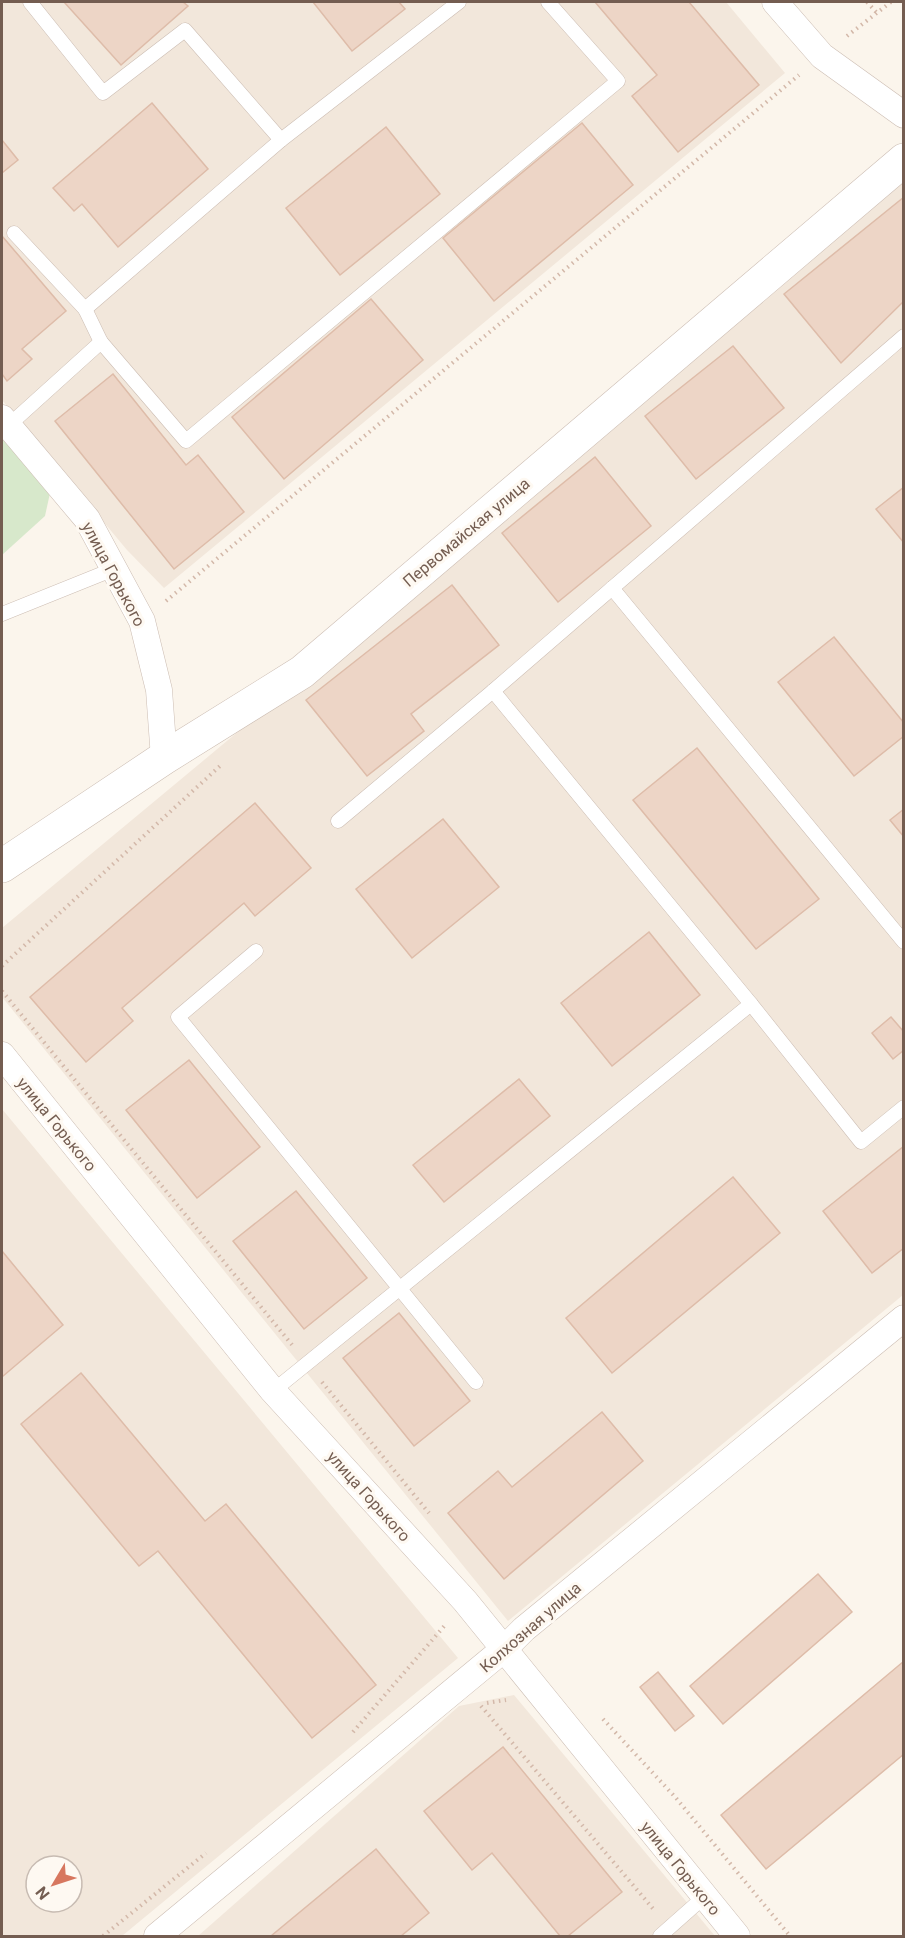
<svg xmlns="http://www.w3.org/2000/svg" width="905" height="1938" viewBox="0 0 905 1938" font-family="Roboto,sans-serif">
  <rect width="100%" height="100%" fill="#fbf5ec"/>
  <g fill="#f2e7db" fill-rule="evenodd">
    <path d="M2 2H726L785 73 164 588 127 550 2 400Z"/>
    <path d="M903 179V1295L508 1621 2 997V928Z"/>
    <path d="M2 1109 458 1658 122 1936H2ZM36 1866H72V1902H36Z"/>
    <path d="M514 1695 715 1936H198L459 1706Z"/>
  </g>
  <path fill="#d7e8cb" d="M2 436 50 493 45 516 2 555Z"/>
  <g fill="#edd5c6" stroke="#debca9" stroke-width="1.5">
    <path d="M64 2H183L188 6 121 65Z"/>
    <path d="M313 2H399L405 9 352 51Z"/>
    <path d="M595 2H689L759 85 678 152 632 96 657 75Z"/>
    <path d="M152 103 208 169 118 247 82 204 74 211 53 188Z"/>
    <path d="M582 123 633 185 494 301 443 238Z"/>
    <path d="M386 127 440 194 340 275 286 208Z"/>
    <path d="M2 140 18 160 2 173Z"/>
    <path d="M904 197V301L841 363 784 294Z"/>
    <path d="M2 236 66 311 22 349 32 359 7 381 2 374Z"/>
    <path d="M371 299 423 360 284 479 232 417Z"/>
    <path d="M733 346 784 408 696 479 645 416Z"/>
    <path d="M113 374 186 465 198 455 244 512 174 569 55 421Z"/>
    <path d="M595 457 651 526 558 602 502 533Z"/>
    <path d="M904 487V543L876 509Z"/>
    <path d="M452 585 499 645 411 714 424 731 367 776 306 700Z"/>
    <path d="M834 637 904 723V736L854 776 778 682Z"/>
    <path d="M697 748 819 899 756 949 633 800Z"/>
    <path d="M255 803 311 868 255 916 244 903 122 1008 133 1021 86 1062 30 997Z"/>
    <path d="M904 809V837L890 820Z"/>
    <path d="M443 819 499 887 412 958 356 889Z"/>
    <path d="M649 932 700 995 612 1066 561 1003Z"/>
    <path d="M891 1017 904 1032V1050L893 1059 872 1033Z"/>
    <path d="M189 1060 260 1147 197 1198 126 1110Z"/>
    <path d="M519 1079 550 1116 444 1202 413 1165Z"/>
    <path d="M904 1146V1248L872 1273 823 1211Z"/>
    <path d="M733 1177 780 1233 612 1373 566 1318Z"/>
    <path d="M296 1191 367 1278 304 1329 233 1241Z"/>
    <path d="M2 1251 63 1325 2 1377Z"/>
    <path d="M399 1313 470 1401 414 1446 343 1358Z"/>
    <path d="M81 1373 205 1521 226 1504 376 1685 312 1738 158 1551 139 1566 21 1424Z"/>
    <path d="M602 1412 643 1461 504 1579 448 1513 498 1471 512 1487Z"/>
    <path d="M818 1574 852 1612 723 1724 690 1686Z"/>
    <path d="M904 1661V1754L766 1869 721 1815Z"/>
    <path d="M658 1672 694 1716 675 1731 640 1687Z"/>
    <path d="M503 1747 622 1892 568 1936H560L492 1853 472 1870 424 1811Z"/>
    <path d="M376 1849 429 1913 401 1936H271Z"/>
  </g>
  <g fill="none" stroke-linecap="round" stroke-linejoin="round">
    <defs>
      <g id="service">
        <path d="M30 2 103 93 185 30 281 140 459 2"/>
        <path d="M14 233 85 309 281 140"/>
        <path d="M85 309 101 342"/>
        <path d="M8 426 101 342 186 441 618 81 548 2"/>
        <path d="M612 588 904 942"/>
        <path d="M2 614 114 569"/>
        <path d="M493 691 904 336"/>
        <path d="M256 951 178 1017 476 1382"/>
        <path d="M751 1004 861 1142 904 1107"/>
        <path d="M273 1391 751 1004 493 691 338 821"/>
        <path d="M660 1936 704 1897"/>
      </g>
      <g id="minor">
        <path d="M775 2 822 56 904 115"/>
        <path d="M2 418 87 519 142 621 159 690 164 758"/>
        <path d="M2 1055 273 1391 465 1601 737 1936"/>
        <path d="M157 1936 504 1649 524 1629 904 1318"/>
      </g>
      <path id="tertiary" d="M2 866 164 758 302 672 904 160"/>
    </defs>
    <use href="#service" stroke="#ccbdb3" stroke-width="15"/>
    <use href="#minor" stroke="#ccbdb3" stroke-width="27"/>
    <use href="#tertiary" stroke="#ccbdb3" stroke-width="34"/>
    <g stroke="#d3b8a9" stroke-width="4" stroke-dasharray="1.5 4.5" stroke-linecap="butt">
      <path d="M867 2 876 12"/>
      <path d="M847 36 891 2"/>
      <path d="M166 601 799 75"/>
      <path d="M2 966 220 766"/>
      <path d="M2 991 293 1346"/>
      <path d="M322 1382 429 1513"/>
      <path d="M487 1703 506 1700"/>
      <path d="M481 1706 655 1911"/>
      <path d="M603 1719 676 1798 790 1936"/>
      <path d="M353 1732 446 1624"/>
      <path d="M103 1936 206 1853"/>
    </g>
    <use href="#service" stroke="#fff" stroke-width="14"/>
    <use href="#minor" stroke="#fff" stroke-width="26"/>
    <use href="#tertiary" stroke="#fff" stroke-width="33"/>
  </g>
  <g text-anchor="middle" stroke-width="6" stroke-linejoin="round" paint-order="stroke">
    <g font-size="16" fill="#745d51" stroke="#fef9f2">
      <text transform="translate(466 532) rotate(-40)" y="6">Первомайская улица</text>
      <text transform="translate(114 574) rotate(62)" y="6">улица Горького</text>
      <text transform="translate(57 1124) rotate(51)" y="6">улица Горького</text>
      <text transform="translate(369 1496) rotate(48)" y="6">улица Горького</text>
      <text transform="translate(530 1627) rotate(-41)" y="6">Колхозная улица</text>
      <text transform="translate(681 1868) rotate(51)" y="6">улица Горького</text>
    </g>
  </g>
  <rect width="905" height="1938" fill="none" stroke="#745d51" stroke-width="6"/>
  <g transform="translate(54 1884) rotate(231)"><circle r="28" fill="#fef9f2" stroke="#c7bbb2" stroke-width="1.5"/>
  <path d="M0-4.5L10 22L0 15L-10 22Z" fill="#d7775f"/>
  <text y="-9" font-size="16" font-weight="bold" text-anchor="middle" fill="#745d51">N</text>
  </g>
</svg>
